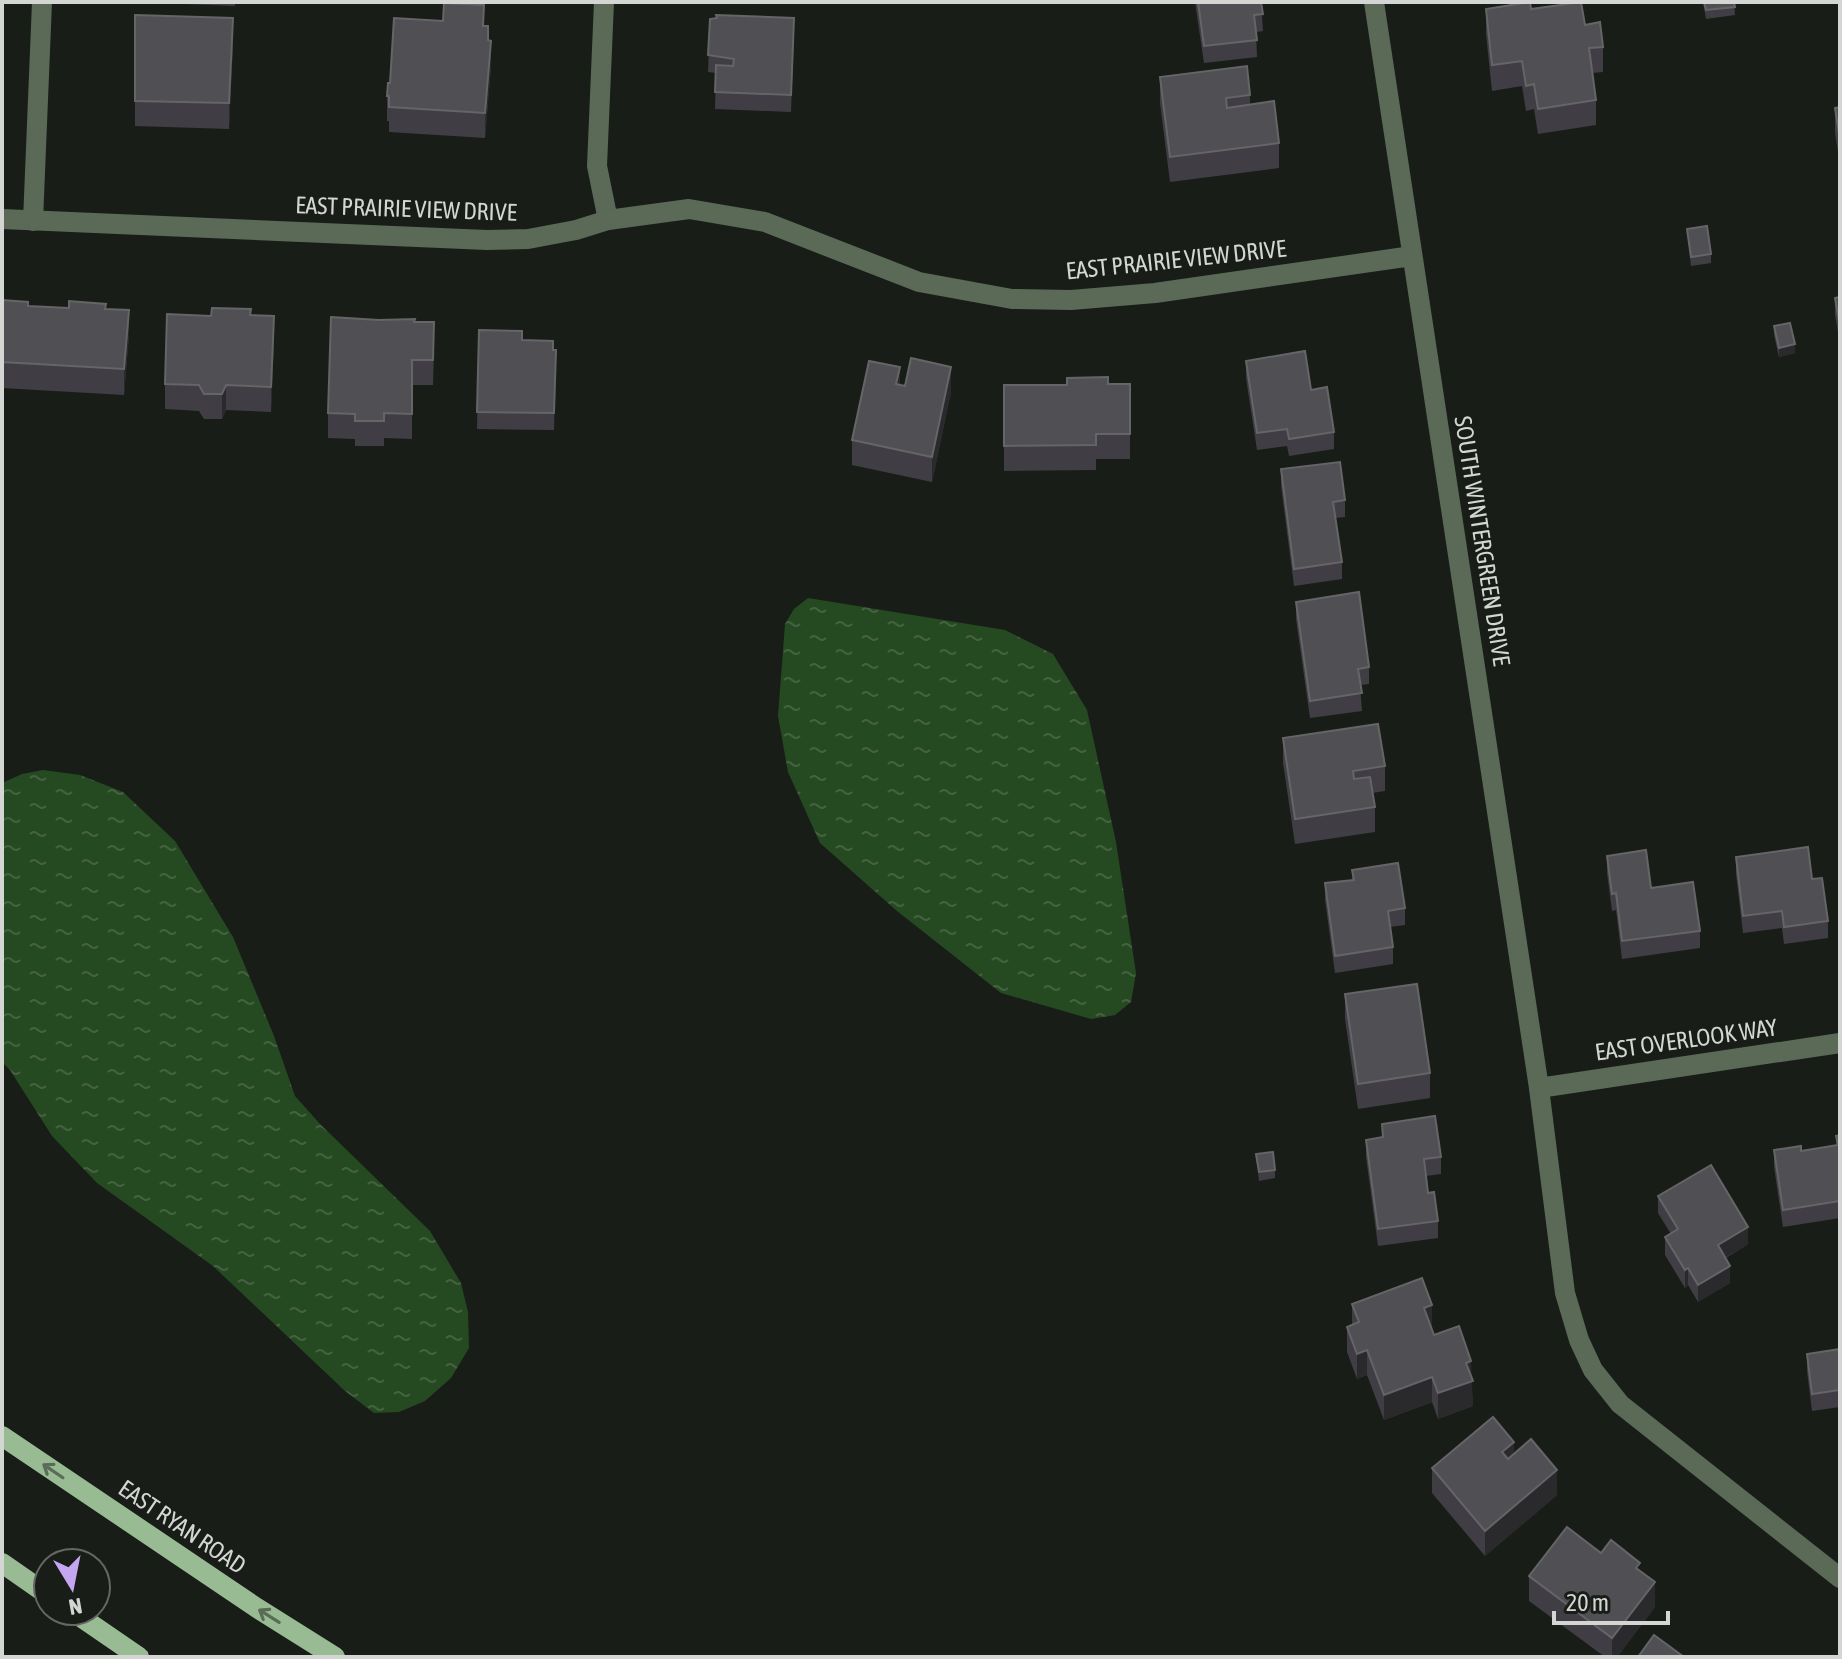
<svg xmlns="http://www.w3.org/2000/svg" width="1842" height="1659" viewBox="0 0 1842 1659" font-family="'Asap Condensed',sans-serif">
  <defs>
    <pattern id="water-ripples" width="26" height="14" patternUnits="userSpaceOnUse" patternTransform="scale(2)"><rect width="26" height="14" fill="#254920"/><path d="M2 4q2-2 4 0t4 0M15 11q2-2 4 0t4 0" fill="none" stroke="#446240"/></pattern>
  </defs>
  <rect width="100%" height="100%" fill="#191d18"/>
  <g fill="url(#water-ripples)">
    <path d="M808 598 1005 630 1053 654 1087 710 1116 842 1136 973 1131 1002 1115 1015 1091 1019 1001 993 897 911 820 843 788 772 778 716 785 624 794 609Z"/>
    <path d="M43 770 80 775 123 792 175 841 233 937 274 1036 295 1096 320 1124 430 1231 461 1283 468 1312 469 1348 451 1378 425 1401 399 1412 374 1413 345 1391 213 1266 97 1183 52 1136 10 1070 2 1062V783L22 774Z"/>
  </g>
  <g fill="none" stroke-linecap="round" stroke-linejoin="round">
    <g stroke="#5a6a57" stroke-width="20">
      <path d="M604 2 597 166 608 220"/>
      <path d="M1374 2 1539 1088 1565 1293 1579 1340 1593 1370 1620 1404 1840 1578"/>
      <path d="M2 219 487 240 528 239 576 230 608 220 689 209 765 222 919 282 1012 299 1071 300 1155 293 1412 256"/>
      <path d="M33 221 42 2"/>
      <path d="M1539 1088 1840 1043"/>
    </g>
    <g stroke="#99bb94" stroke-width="20">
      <path d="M2 1436 257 1608 335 1657"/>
      <path d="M2 1563 48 1595"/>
      <path d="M72 1611 139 1657"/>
    </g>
  </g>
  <g fill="#403e44">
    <path d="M160 2H235V6L160 3Z"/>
    <path d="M1195 2H1261L1263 31 1256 32 1257 57 1204 63Z"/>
    <path d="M1703 2H1734L1735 15 1706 19Z"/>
    <path d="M1486 9H1531L1585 25 1603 47V72L1592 73 1596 100V125L1538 134 1534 109 1526 111 1522 86 1492 91 1486 34Z"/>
    <path d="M135 15 233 43 229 129 135 126Z"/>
    <path d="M716 15 794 35 791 112 715 109 716 73 708 72 710 19 716 18Z"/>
    <path d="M484 26 488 40 491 66 485 138 389 132V121H387V96Z"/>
    <path d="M1160 77 1250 95V105L1279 143V168L1170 182 1160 103Z"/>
    <path d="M1840 107V165L1835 133V108Z"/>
    <path d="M1687 229 1711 254V263L1691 266Z"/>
    <path d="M1840 297V344L1835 315V298Z"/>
    <path d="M2 300 28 306 106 309 129 335 124 395 2 388Z"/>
    <path d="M251 315 274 341 271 412 226 410 222 419H204L199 411 165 409V384Z"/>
    <path d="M415 322 434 347 433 385H412V439L384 438V446H355V439L328 438V413Z"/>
    <path d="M1774 326 1795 353 1779 357 1774 335Z"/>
    <path d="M479 330 522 340 556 350 554 430 477 429Z"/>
    <path d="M1246 361 1311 390 1334 432V449L1289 456 1287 446 1257 450 1246 378Z"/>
    <path d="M1130 384V459H1096V470L1004 471V385Z"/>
    <path d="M900 385 951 392 932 482 852 465V440Z"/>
    <path d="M1281 469 1345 500V517L1335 518 1342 562V579L1294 586 1281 486Z"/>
    <path d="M1296 602 1369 667V684L1360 685 1362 711 1310 718 1296 619Z"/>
    <path d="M1283 738 1385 766V791L1372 793 1375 807V832L1295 844 1283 763Z"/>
    <path d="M1607 856 1651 888 1700 931V948L1622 959 1616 910 1612 911 1607 873Z"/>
    <path d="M1736 857 1812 879 1828 921V938L1784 944 1782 928 1743 933 1736 874Z"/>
    <path d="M1352 870 1405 908V925L1390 927 1393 947V964L1335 973 1325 900V883L1352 880Z"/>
    <path d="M1345 994 1430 1073V1098L1358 1109 1345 1019Z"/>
    <path d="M1382 1124 1441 1157V1174L1426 1176 1428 1193 1438 1221V1238L1378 1246 1366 1157V1140L1382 1137Z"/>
    <path d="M1840 1135V1218L1783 1227 1774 1167V1150L1801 1151 1836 1145V1136Z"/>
    <path d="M1256 1154 1275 1170V1178L1259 1181Z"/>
    <path d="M1658 1196 1748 1244 1726 1258 1730 1283 1698 1302 1688 1285 1685 1288 1665 1255V1237L1671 1234 1658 1213Z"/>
    <path d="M1352 1304 1432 1329 1434 1335 1471 1376 1473 1406 1438 1419 1432 1402 1384 1420 1367 1375 1357 1379 1347 1352V1327L1352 1325Z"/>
    <path d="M1840 1349V1407L1812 1411 1807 1371V1354Z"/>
    <path d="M1514 1454 1557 1495 1485 1556 1432 1493V1468Z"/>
    <path d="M1601 1553 1640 1571 1655 1607 1617 1657H1605L1529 1601V1576Z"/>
  </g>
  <g fill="#2a2a2c">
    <path d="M233 18V43L229 129V103Z"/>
    <path d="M491 41V66L485 138V113Z"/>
    <path d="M129 310V335L124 395V369Z"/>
    <path d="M274 316V341L271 412V387Z"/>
    <path d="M1795 344V353L1779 357V348Z"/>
    <path d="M900 367V393L896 384Z"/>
    <path d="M951 367V392L932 482V457Z"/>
    <path d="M226 385V410L222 419V394Z"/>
    <path d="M1748 1227V1244L1718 1262V1245Z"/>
    <path d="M1730 1266V1283L1698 1302V1285Z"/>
    <path d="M1688 1268V1285L1685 1288V1270Z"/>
    <path d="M1432 1305V1330L1424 1308Z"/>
    <path d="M1367 1350V1375L1357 1379V1354Z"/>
    <path d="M1471 1361 1473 1406 1438 1419V1393L1466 1363Z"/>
    <path d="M1432 1377V1402L1384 1420V1395Z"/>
    <path d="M1514 1442V1467L1502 1452Z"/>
    <path d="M1557 1470V1495L1485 1556V1531Z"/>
    <path d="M1655 1582V1607L1617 1657H1612V1638Z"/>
  </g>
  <g fill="#504f53" stroke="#656467" stroke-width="2">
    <path d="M1198 2H1261L1263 14 1254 15 1257 40 1204 46Z"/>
    <path d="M1530 2 1531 9 1581 2 1585 25 1600 22 1603 47 1589 48 1596 100 1538 109 1534 84 1526 86 1522 61 1492 65 1486 9Z"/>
    <path d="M1704 2H1734L1735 7 1706 10Z"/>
    <path d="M444 3 484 5 483 26H488V40L491 41 485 113 389 107V96H387L388 83H390L394 18 443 21Z"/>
    <path d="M135 15 233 18 229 103 135 101Z"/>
    <path d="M716 15 794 18 791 95 715 92 716 65 733 66 734 59 708 55 710 19 717 18Z"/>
    <path d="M1247 66 1250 95 1226 98 1227 108 1274 101 1279 143 1170 157 1160 77Z"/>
    <path d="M1840 107V140L1835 108Z"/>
    <path d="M1707 226 1711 254 1691 257 1687 229Z"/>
    <path d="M1840 297V327L1835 298Z"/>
    <path d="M2 300 28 302V306L69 308V301L106 304 105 309 129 310 124 369 2 362Z"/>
    <path d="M212 308 251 309 250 315 274 316 271 387 226 385 222 394H204L199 385 165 384 167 314 211 316Z"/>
    <path d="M331 317 379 320 415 319 414 322H434L433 360H412V414L384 413V421H355V414L328 413Z"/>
    <path d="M1790 323 1795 344 1779 348 1774 326Z"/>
    <path d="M479 330 522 331V340L553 341V350H556L554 413 477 412Z"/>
    <path d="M1305 351 1311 390 1327 387 1334 432 1289 439 1287 429 1257 433 1246 361Z"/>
    <path d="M911 358 951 367 932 457 852 440 869 361 900 367 896 384 905 386Z"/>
    <path d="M1108 377V384H1130V434H1096V445L1004 446V385H1067V378Z"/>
    <path d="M1340 462 1345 500 1333 502 1342 562 1294 569 1281 469Z"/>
    <path d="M1359 592 1369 667 1358 669 1362 693 1310 701 1296 602Z"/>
    <path d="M1378 724 1385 766 1353 771 1354 779 1370 777 1375 807 1295 819 1283 738Z"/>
    <path d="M1808 847 1812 879 1822 878 1828 921 1784 927 1782 911 1743 916 1736 857Z"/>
    <path d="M1646 850 1651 888 1693 882 1700 931 1622 941 1616 893 1612 894 1607 856Z"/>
    <path d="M1398 863 1405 908 1388 911 1393 947 1335 956 1325 883 1354 880 1352 870Z"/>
    <path d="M1417 984 1430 1073 1358 1084 1345 994Z"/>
    <path d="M1435 1116 1441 1157 1424 1159 1428 1193 1434 1192 1438 1221 1378 1229 1366 1140 1383 1137 1382 1124Z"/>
    <path d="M1840 1135V1201L1783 1210 1774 1150 1801 1146V1151L1838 1145 1836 1136Z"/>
    <path d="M1273 1152 1275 1170 1259 1172 1256 1154Z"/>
    <path d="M1711 1165 1748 1227 1718 1245 1730 1266 1698 1285 1688 1268 1685 1270 1665 1237 1678 1229 1658 1196Z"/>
    <path d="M1422 1278 1432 1305 1424 1308 1434 1335 1459 1326 1471 1361 1466 1363 1473 1381 1438 1393 1432 1377 1384 1395 1367 1350 1357 1354 1347 1327 1359 1322 1352 1304Z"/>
    <path d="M1840 1349V1390L1812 1394 1807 1354Z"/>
    <path d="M1493 1417 1514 1442 1502 1452 1508 1459 1531 1439 1557 1470 1485 1531 1432 1468Z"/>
    <path d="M1567 1527 1601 1553 1611 1540 1640 1563 1636 1568 1655 1582 1612 1638 1529 1576Z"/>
    <path d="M1654 1635 1684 1657H1638Z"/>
  </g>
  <defs><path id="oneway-shaft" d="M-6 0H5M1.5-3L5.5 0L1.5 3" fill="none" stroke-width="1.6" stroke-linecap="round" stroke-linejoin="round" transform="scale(2)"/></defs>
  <g stroke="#596c56">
    <use href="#oneway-shaft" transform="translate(53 1471) rotate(-146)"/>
    <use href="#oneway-shaft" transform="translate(269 1616) rotate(-148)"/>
  </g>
  <g text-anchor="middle" stroke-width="6" stroke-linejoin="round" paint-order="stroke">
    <g font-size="24" fill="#d4d6d3" stroke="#191d18">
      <text transform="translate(406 209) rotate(2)" y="8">EAST PRAIRIE VIEW DRIVE</text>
      <text transform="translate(1176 260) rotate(-6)" y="8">EAST PRAIRIE VIEW DRIVE</text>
      <text transform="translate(1482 541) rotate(81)" y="8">SOUTH WINTERGREEN DRIVE</text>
      <text transform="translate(1686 1040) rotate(-8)" y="8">EAST OVERLOOK WAY</text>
      <text transform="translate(182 1527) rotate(34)" y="8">EAST RYAN ROAD</text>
    </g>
  </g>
  <rect width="1842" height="1659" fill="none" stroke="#d4d6d3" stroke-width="8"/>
  <g transform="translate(72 1587) rotate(170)"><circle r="38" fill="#191d18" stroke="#646763" stroke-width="2"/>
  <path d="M0-6L14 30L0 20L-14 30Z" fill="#c5a6f0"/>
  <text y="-12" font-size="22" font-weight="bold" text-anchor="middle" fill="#d4d6d3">N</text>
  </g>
  <path d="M1554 1611v12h114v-12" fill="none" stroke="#d4d6d3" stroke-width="4"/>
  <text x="1566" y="1611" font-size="24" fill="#d4d6d3" stroke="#191d18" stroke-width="6" paint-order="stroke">20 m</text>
</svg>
